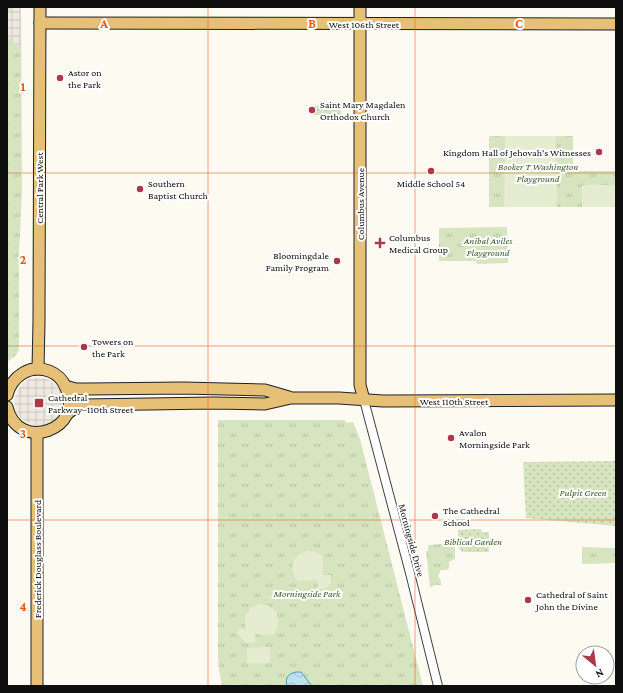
<svg xmlns="http://www.w3.org/2000/svg" width="623" height="693" viewBox="0 0 623 693" font-family="'Crimson Pro',serif">
  <defs>
    <pattern id="grass-dots" width="8" height="8" patternUnits="userSpaceOnUse"><rect width="8" height="8" fill="#d6e4bf"/><path d="M2 2h.1M6 6h.1" fill="none" stroke="#b6c2a3" stroke-width="1.8" stroke-linecap="round"/></pattern>
    <pattern id="park-tufts" width="24" height="20" patternUnits="userSpaceOnUse"><rect width="24" height="20" fill="#d6e4bf"/><path d="M3 7l-1-3M5 7V3M7 7l1-3M15 17l-1-3M17 17v-4M19 17l1-3" fill="none" stroke="#b6c2a3"/></pattern>
    <pattern id="plaza-grid" width="8" height="8" patternUnits="userSpaceOnUse"><rect width="8" height="8" fill="#ede9e1"/><path d="M0 4h8M4 0v8" fill="none" stroke="#cac7c0"/></pattern>
    <pattern id="water-waves" width="16" height="10" patternUnits="userSpaceOnUse"><rect width="16" height="10" fill="#bde1ee"/><path d="M0 5q4-4 8 0t8 0" fill="none" stroke="#a1c0cb"/></pattern>
  </defs>
  <rect width="100%" height="100%" fill="#fdfaf2"/>
  <g fill="url(#grass-dots)">
    <rect x="314" y="106" width="27" height="9"/>
    <path d="M616 461V526L526 518 523 462Z"/>
    <path d="M481 529 482 532H489V552H463L459 549 458 530Z"/>
  </g>
  <g fill="url(#park-tufts)">
    <path d="M7 7H21L22 192 19 255V350L15 356 7 362Z"/>
    <path d="M489 136H573V171H616V207H489Z"/>
    <path d="M507 227 508 263 477 264 476 261H439V228Z"/>
    <path d="M218 420H345L346 423 353 422 360 439 423 686H222L219 670 218 658Z"/>
    <path d="M455 543V559L449 562V568L447 570H441L438 576 441 581V585H434L432 587H430L426 551H428V545Z"/>
    <path d="M582 547 616 548V563L582 564Z"/>
  </g>
  <g fill="#e6ecd0">
    <path d="M505 136H556L557 207H504Z"/>
    <rect x="582" y="185" width="34" height="22"/>
    <path d="M308 551 316 552 322 556 323 575H331V583L326 588 318 589 317 580 298 581C287 570 293 553 308 551Z"/>
    <path d="M262 604C278 606 284 623 273 635L255 634V642L246 643 238 634V629H246C242 616 249 605 262 604Z"/>
    <path d="M270 647V663H247V648Z"/>
  </g>
  <g fill="url(#plaza-grid)">
    <path d="M14 7H21V48L11 39H7V13Z"/>
    <path d="M40 377 48 379 57 385 62 394 63 405 61 412 55 420 46 425 36 426 26 422 20 418 15 408 14 400 18 390 22 384 29 379Z"/>
  </g>
  <path fill="url(#water-waves)" stroke="#4d9cbc" d="M296 672H301L312 686H287C285 677 288 674 296 672Z"/>
  <g fill="none" stroke-linecap="round" stroke-linejoin="round">
    <defs>
      <path id="minor" d="M364 400 410 573 438 686"/>
      <g id="major">
        <path d="M360 7V385L364 400"/>
        <path d="M40 23 616 24"/>
        <path d="M38 369 39 321 40 7"/>
        <path d="M65 386 76 389H88L183 388 265 390 289 397"/>
        <path d="M7 395C12 376 30 364 49 371 57 374 63 380 66 388 86 429 18 454 7 407"/>
        <path d="M67 414 76 407 83 405 213 403 265 404 291 398H339L383 401 616 400"/>
        <path d="M37 433V686"/>
      </g>
    </defs>
    <use href="#minor" stroke="#424242" stroke-width="10"/>
    <use href="#major" stroke="#202020" stroke-width="13"/>
    <use href="#minor" stroke="#fff" stroke-width="8"/>
    <use href="#major" stroke="#e7c078" stroke-width="11"/>
  </g>
  <path fill="none" stroke="#e8590c" stroke-width="1" stroke-opacity="0.55" d="M208 7V686M415 7V686M7 173H616M7 346H616M7 520H616"/>
  <g fill="#ad384a" stroke="#fff" stroke-width="1.5">
    <circle cx="60" cy="78" r="4"/>
    <circle cx="312" cy="110" r="4"/>
    <circle cx="599" cy="152" r="4"/>
    <circle cx="431" cy="171" r="4"/>
    <circle cx="140" cy="189" r="4"/>
    <path d="M378 237h4v4h4v4h-4v4h-4v-4h-4v-4h4z"/>
    <circle cx="337" cy="261" r="4"/>
    <circle cx="84" cy="347" r="4"/>
    <rect x="34" y="398" width="10" height="10" rx="2"/>
    <circle cx="451" cy="438" r="4"/>
    <circle cx="435" cy="516" r="4"/>
    <circle cx="528" cy="600" r="4"/>
  </g>
  <g text-anchor="middle" stroke-width="4" stroke-linejoin="round" paint-order="stroke">
    <g font-size="10" fill="#0f0f0f" stroke="#fff">
      <text x="364" y="28">West 106th Street</text>
      <text transform="translate(39 188) rotate(-90)" y="4">Central Park West</text>
      <text transform="translate(360 204) rotate(-90)" y="4">Columbus Avenue</text>
      <text x="454" y="405">West 110th Street</text>
      <text transform="translate(412 540) rotate(75)" y="4">Morningside Drive</text>
      <text transform="translate(37 559) rotate(-90)" y="4">Frederick Douglass Boulevard</text>
    </g>
    <g font-size="10" fill="#0f0f0f" stroke="#fff" text-anchor="start">
      <text x="68" y="76">Astor on<tspan x="68" dy="12">the Park</tspan></text>
      <text x="320" y="108">Saint Mary Magdalen<tspan x="320" dy="12">Orthodox Church</tspan></text>
      <text x="591" y="156" text-anchor="end">Kingdom Hall of Jehovah's Witnesses</text>
      <text x="148" y="187">Southern<tspan x="148" dy="12">Baptist Church</tspan></text>
      <text x="431" y="187" text-anchor="middle">Middle School 54</text>
      <text x="389" y="241">Columbus<tspan x="389" dy="12">Medical Group</tspan></text>
      <text x="329" y="259" text-anchor="end">Bloomingdale<tspan x="329" dy="12">Family Program</tspan></text>
      <text x="92" y="345">Towers on<tspan x="92" dy="12">the Park</tspan></text>
      <text x="48" y="401">Cathedral<tspan x="48" dy="12">Parkway–110th Street</tspan></text>
      <text x="459" y="436">Avalon<tspan x="459" dy="12">Morningside Park</tspan></text>
      <text x="443" y="514">The Cathedral<tspan x="443" dy="12">School</tspan></text>
      <text x="536" y="598">Cathedral of Saint<tspan x="536" dy="12">John the Divine</tspan></text>
    </g>
    <g font-size="10" font-style="italic" fill="#385e27" stroke="#fff">
      <text x="538" y="170">Booker T Washington<tspan x="538" dy="12">Playground</tspan></text>
      <text x="488" y="244">Anibal Aviles<tspan x="488" dy="12">Playground</tspan></text>
      <text x="583" y="496">Pulpit Green</text>
      <text x="473" y="545">Biblical Garden</text>
      <text x="307" y="597">Morningside Park</text>
    </g>
  </g>
  <g font-size="13" text-anchor="middle" font-weight="bold" fill="#e8590c" stroke="#fff" stroke-width="4" stroke-linejoin="round" paint-order="stroke">
    <text x="104" y="28">A</text>
    <text x="312" y="28">B</text>
    <text x="519" y="28">C</text>
    <text x="23" y="91">1</text>
    <text x="23" y="264">2</text>
    <text x="23" y="438">3</text>
    <text x="23" y="611">4</text>
  </g>
  <rect width="623" height="693" fill="none" stroke="#0f0f0f" stroke-width="16"/>
  <g transform="translate(595 665) rotate(151)"><circle r="19" fill="#ffffff" stroke="#9f9f9f"/>
  <path d="M0-3L7 15L0 10L-7 15Z" fill="#ad384a"/>
  <text y="-6" font-size="11" font-weight="bold" text-anchor="middle" fill="#0f0f0f">N</text>
  </g>
</svg>
